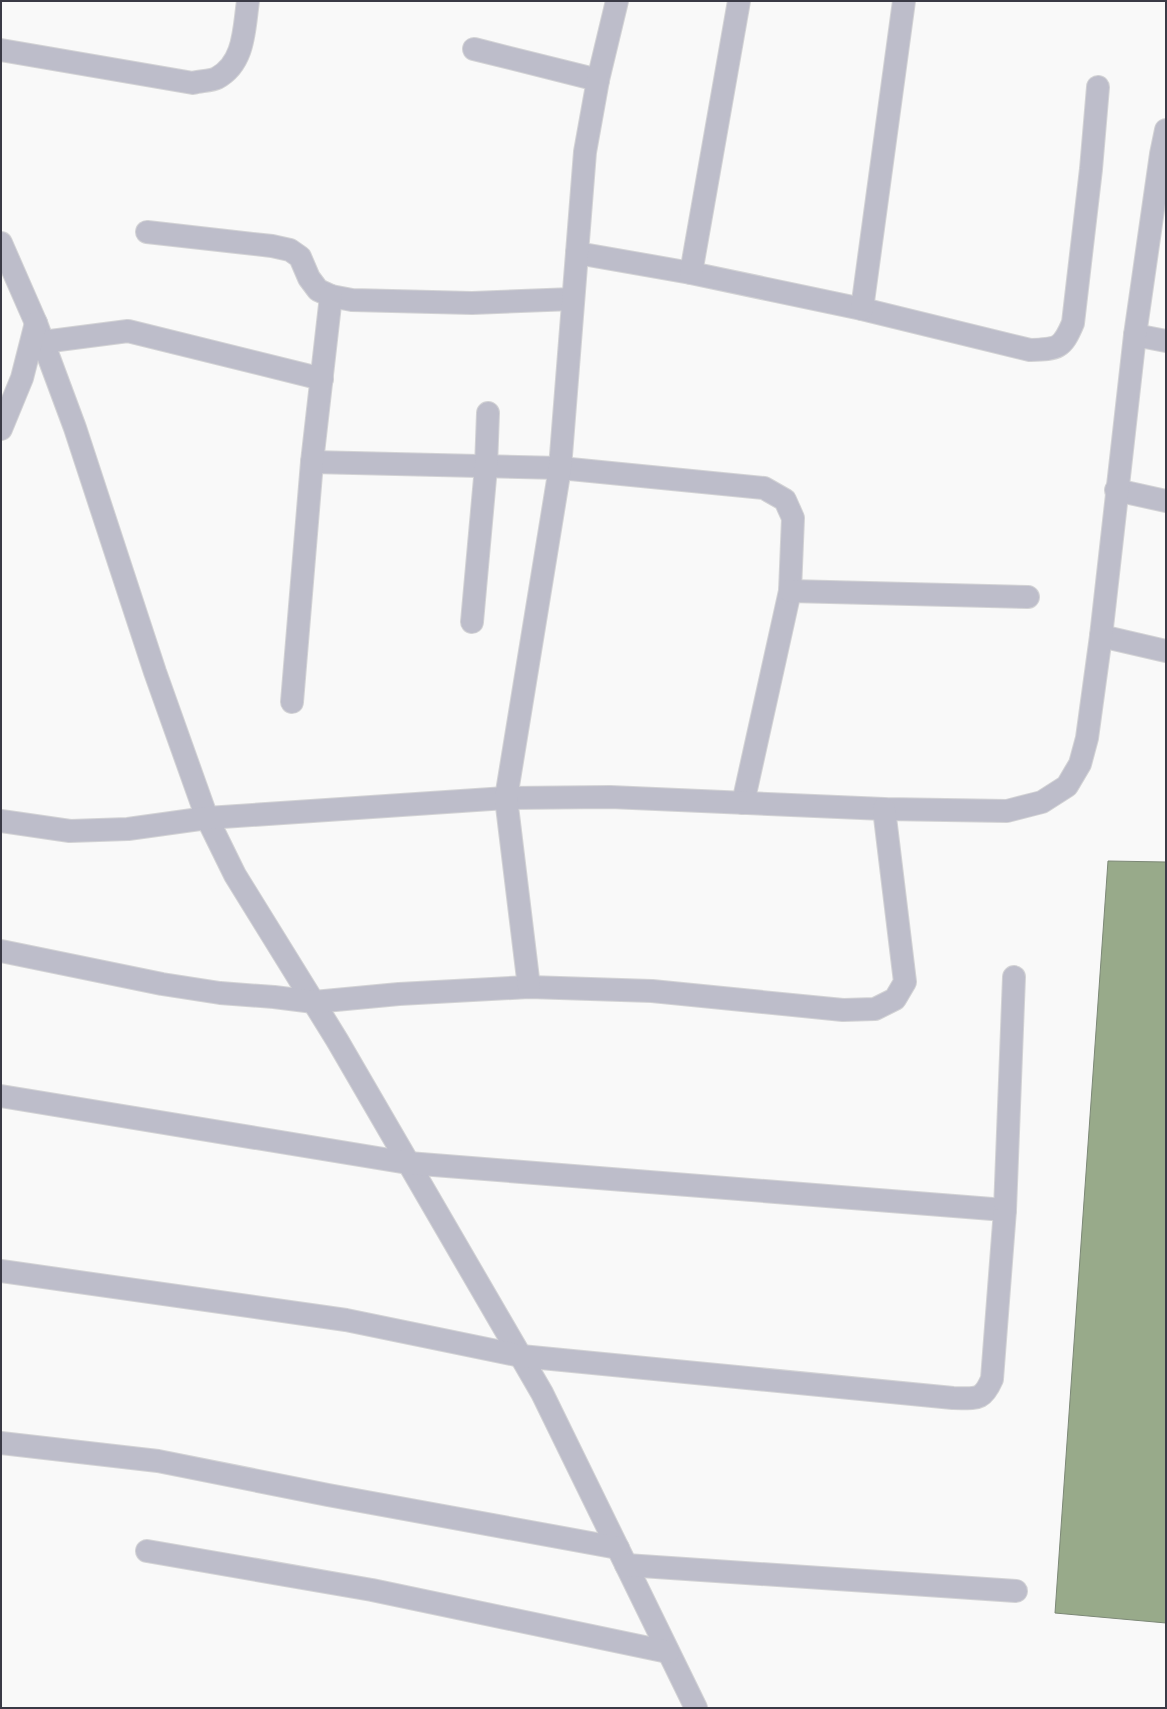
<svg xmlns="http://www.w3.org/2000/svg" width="1167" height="1709" viewBox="0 0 1167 1709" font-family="Manrope,sans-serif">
  <rect width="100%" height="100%" fill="#f9f9f9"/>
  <path fill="#98aa8a" stroke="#7c8876" d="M1108 861 1166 862V1623L1055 1613Z"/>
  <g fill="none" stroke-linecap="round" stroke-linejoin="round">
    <defs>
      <g id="minor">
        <path d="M474 49 598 80"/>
        <path d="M1 50 193 83C200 81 211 81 217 78 245 63 244 28 248 1"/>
        <path d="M147 232 272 246 290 250 300 257 309 278 318 290 331 296 352 300 472 303 573 299"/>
        <path d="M1 243 36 323 75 428 155 672 207 818 235 875 337 1040 542 1393 696 1708"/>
        <path d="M577 253 691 273 862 309 1030 350C1058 349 1062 349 1073 323L1091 169 1098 87"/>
        <path d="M691 273 739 1"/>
        <path d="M862 309 904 1"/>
        <path d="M1135 335 1166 341"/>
        <path d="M43 342 128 331 322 379"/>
        <path d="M1 429 22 378 36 323"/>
        <path d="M312 462 560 468 764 488 785 500 793 518 790 591 743 803"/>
        <path d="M1116 490 1166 501"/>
        <path d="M790 591 1028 597"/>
        <path d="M472 622 486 467 488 413"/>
        <path d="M1101 636 1166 651"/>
        <path d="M292 702 312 462 331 296"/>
        <path d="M1 821 70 831 128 829 207 818 506 798 610 797 884 809 1007 811 1042 802 1067 786 1080 764 1087 738 1101 636 1135 335 1161 154 1166 130"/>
        <path d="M1 951 162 984 220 993 274 997 314 1002 399 994 529 987 652 991 843 1010 875 1009 895 999 905 982 884 809"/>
        <path d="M529 987 506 798 560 468 585 152 598 80 617 1"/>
        <path d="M1 1096 408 1163 1005 1210"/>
        <path d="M1 1271 346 1320 521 1356 953 1398C976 1398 982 1402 992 1379L1005 1210 1014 977"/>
        <path d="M1 1443 158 1461 328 1495 618 1548"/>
        <path d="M147 1551 372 1590 668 1652"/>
        <path d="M626 1565 1016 1591"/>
      </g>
    </defs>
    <use href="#minor" stroke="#d3d3d5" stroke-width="24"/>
    <use href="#minor" stroke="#bdbdca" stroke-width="22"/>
  </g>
  <rect width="1167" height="1709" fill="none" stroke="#3a3a46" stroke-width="4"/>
</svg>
